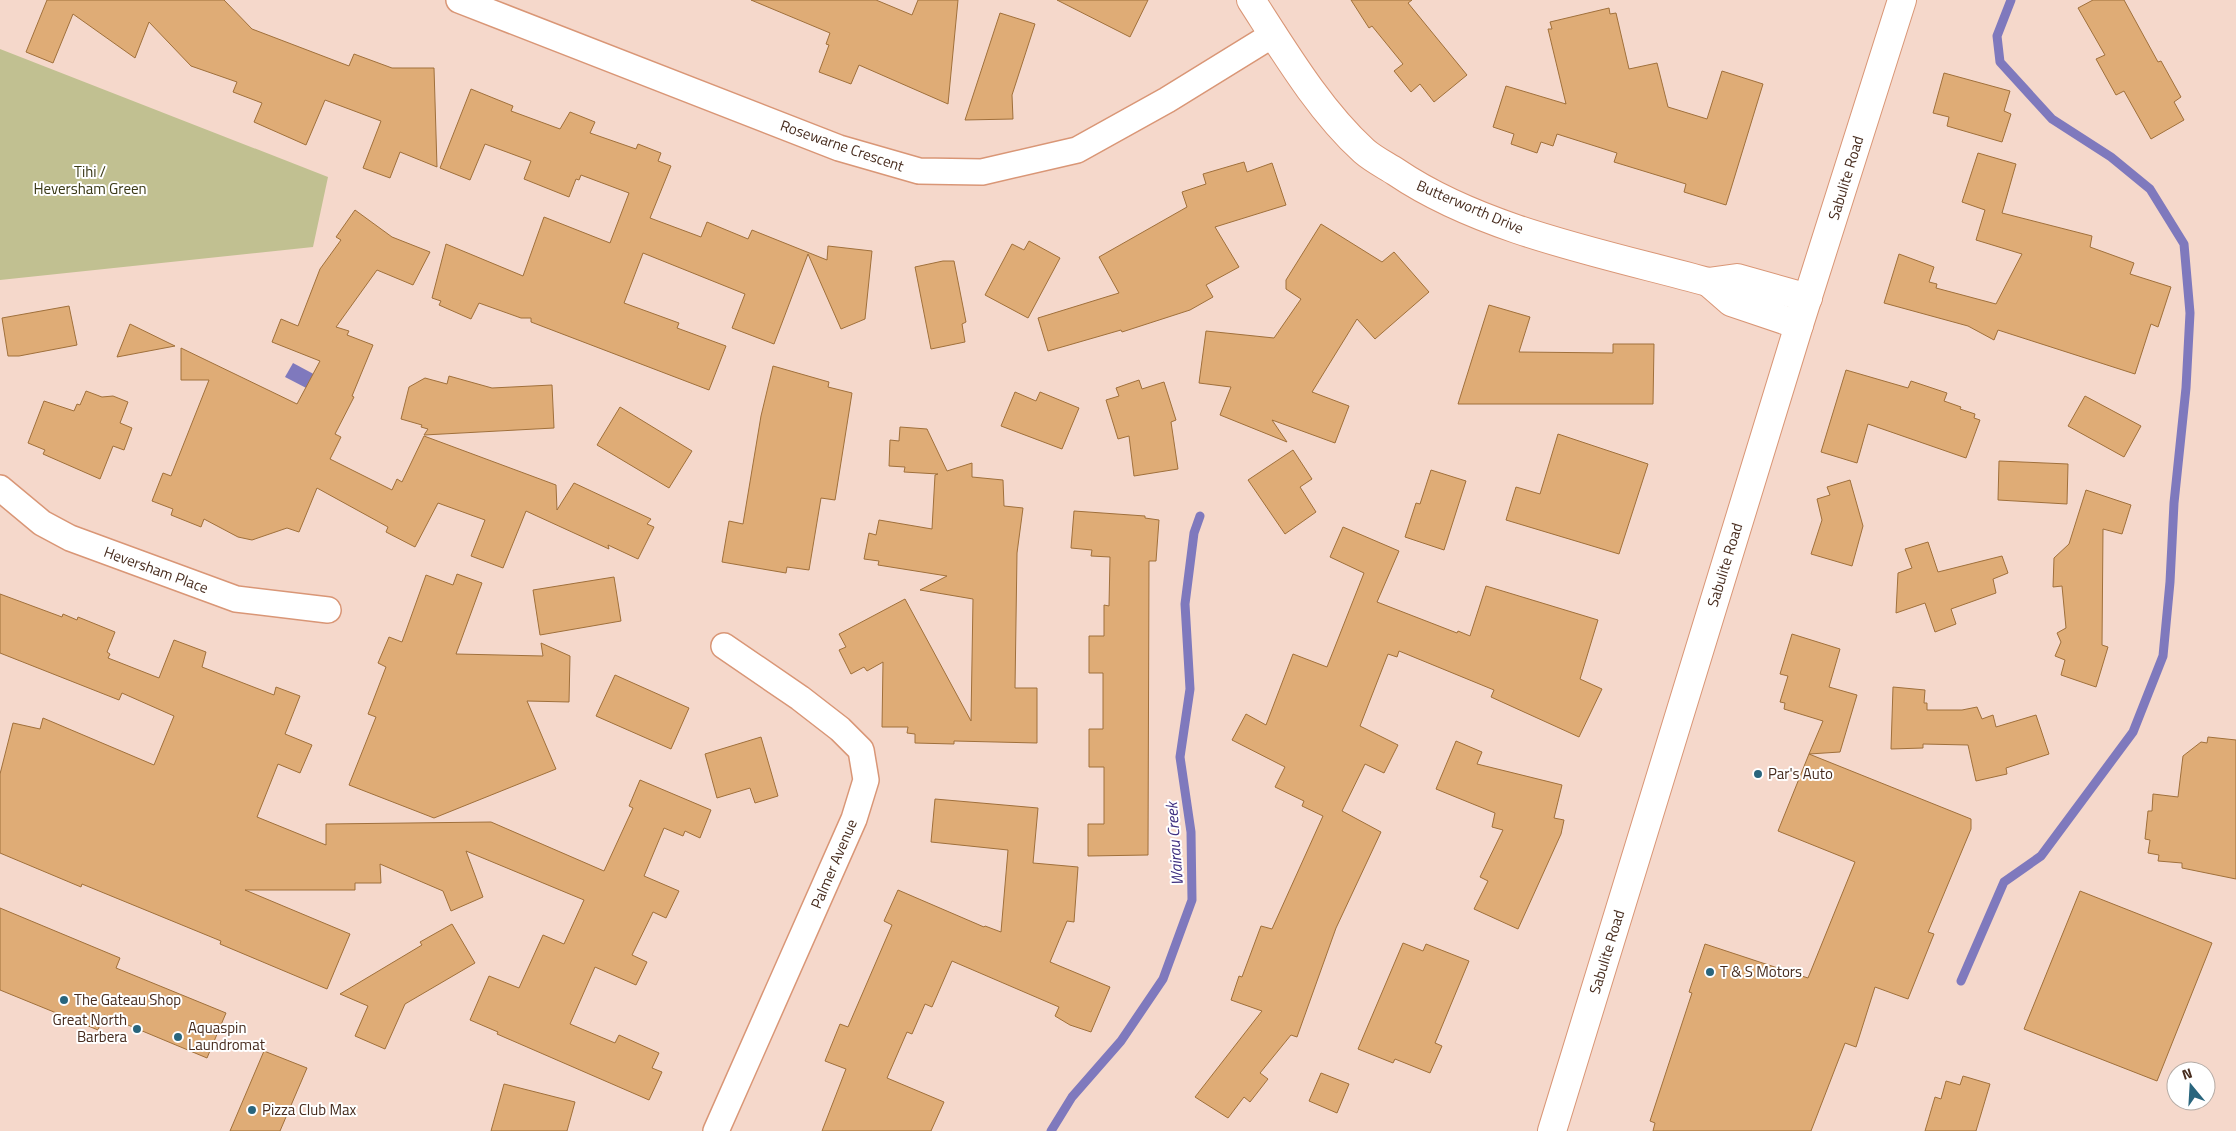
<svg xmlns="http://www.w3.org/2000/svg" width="2236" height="1131" viewBox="0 0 2236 1131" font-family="'Titillium Web',sans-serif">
  <rect width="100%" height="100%" fill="#f5d8cb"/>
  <path fill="#c1c091" d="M0 49 328 177 313 247 0 280Z"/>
  <path fill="#7f79bd" d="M293 363 321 378 314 392 285 377Z"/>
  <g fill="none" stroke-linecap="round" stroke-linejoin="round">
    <g stroke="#7f79bd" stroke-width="9">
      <path d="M1961 981 2004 882 2041 856 2133 732 2163 656 2170 582 2174 503 2186 388 2190 313 2184 244 2150 189 2111 157 2052 119 2000 62 1997 36 2011 0"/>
      <path d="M1051 1131 1072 1097 1121 1041 1163 979 1192 900 1191 832 1180 757 1190 689 1185 604 1194 533 1200 516"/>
    </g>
  </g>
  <g fill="#dfac76" stroke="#a0703b">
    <path d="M47 0H224L252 29 349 66 354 54 392 68H434L437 167 400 152 390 178 363 168 381 121 325 100 306 145 254 122 262 103 233 92 237 82 191 66 149 22 135 58 73 14 53 63 26 52Z"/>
    <path d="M751 0H876L912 15 918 0H958L948 104 859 65 851 84 819 72 829 45 826 44 830 33Z"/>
    <path d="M1057 0H1148L1130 37Z"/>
    <path d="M1351 0H1412L1408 3 1467 75 1434 102 1420 84 1411 92 1394 71 1403 64 1372 26 1369 28Z"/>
    <path d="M2093 0H2124L2158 62 2161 61 2181 97 2174 102 2184 120 2151 139 2124 91 2116 95 2096 59 2105 55 2078 8Z"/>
    <path d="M1609 8 1610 14 1616 13 1629 69 1657 63 1668 107 1707 119 1722 71 1763 84 1726 205 1684 192 1686 184 1614 162 1617 153 1557 134 1553 146 1541 142 1537 153 1511 144 1514 134 1493 127 1506 86 1566 104 1548 29H1552L1550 22Z"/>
    <path d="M1000 13 1035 24 1012 95 1013 119 965 120Z"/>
    <path d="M1944 73 2010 91 2004 111 2011 114 2002 142 1947 126 1949 117 1933 113Z"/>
    <path d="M471 89 513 106 511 111 560 129 570 112 595 122 590 133 636 149 638 144 661 153 658 161 671 166 650 218 701 237 707 222 748 239 752 230 827 260 828 246 872 251 865 319 841 329 808 254 774 344 732 328 745 294 643 253 624 303 679 323 677 328 726 346 709 390 531 322V318H521L479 303 471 319 439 305 441 301 432 298 446 244 523 276 544 217 610 243 629 193 581 175 579 180 576 179 569 197 524 179 531 161 485 144 470 180 440 168Z"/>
    <path d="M1978 153 2016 164 2002 213 2092 236 2090 247 2134 263 2130 274 2171 287 2158 327 2151 324 2135 374 1998 330 1994 340 1968 326 1884 303 1899 254 1934 267 1929 282 1937 284 1936 288 1996 304 2022 254 1976 240 1985 210 1962 202Z"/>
    <path d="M1244 162 1247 172 1272 163 1286 205 1215 227 1239 267 1206 285 1213 297 1190 310 1122 332 1121 330 1048 351 1038 318 1119 293 1099 257 1187 207 1182 192 1206 184 1203 174Z"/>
    <path d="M355 210 392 237 430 252 413 285 377 270 336 327 349 331 347 335 373 345 352 396 354 397 335 434 341 437 330 459 392 490 397 479 402 482 424 436 556 485 557 510 574 483 651 519 647 524 654 527 638 559 608 545 609 549 526 511 503 568 471 556 485 520 438 503 415 547 386 532 388 527 317 488 299 532 287 528 252 540 238 537 204 519 201 527 171 515 173 509 152 501 163 473 171 476 209 380H181V348L297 404 320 361 272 342 281 319 298 326 320 269 341 240 336 237Z"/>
    <path d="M1321 224 1382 262 1394 252 1429 292 1375 339 1357 319 1312 392 1349 406 1335 443 1272 420 1287 442 1220 415 1231 387 1199 383 1206 331 1274 338 1301 299 1286 289V280Z"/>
    <path d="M1029 241 1060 258 1028 318 985 295 1012 244 1024 250Z"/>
    <path d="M943 261H954L966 322 962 324 965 342 931 349 915 267Z"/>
    <path d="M1489 305 1530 317 1519 352 1613 353V344H1654L1653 404H1458Z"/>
    <path d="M69 306 77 345 19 356H8L2 318Z"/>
    <path d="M130 324 175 346 117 357Z"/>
    <path d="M773 366 829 382 828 387 852 393 835 500 821 498 809 570 787 567 786 573 722 562 729 521 743 524 761 416Z"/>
    <path d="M1846 370 1908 388 1911 381 1947 393 1944 401 1961 407 1960 409 1975 414 1974 418 1980 420 1966 458 1868 424 1857 463 1821 452Z"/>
    <path d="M449 376 492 388 552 385 554 428 424 435 428 429 421 427 422 425 401 419 409 387 425 378 447 384Z"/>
    <path d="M1139 380 1142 389 1164 382 1176 420 1171 422 1178 469 1134 476 1129 436 1118 439 1106 400 1119 396 1116 388Z"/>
    <path d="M86 391 102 397 113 396 128 402 120 423 132 428 124 450 113 446 100 479 43 454 45 450 28 443 44 401 74 411 77 404 80 405Z"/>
    <path d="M1015 392 1036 401 1040 392 1079 408 1062 449 1001 426Z"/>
    <path d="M2085 396 2141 426 2124 457 2068 426Z"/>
    <path d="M620 407 692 451 669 488 597 445Z"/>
    <path d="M900 427 927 429 947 471 972 463V477L1003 480 1004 506 1023 508 1017 553 1015 688H1037V743L954 741V744L915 743V734L907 733 908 727H882L883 662 867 671 864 667 851 674 839 650 846 647 839 634 905 599 971 721 973 599 920 590 947 576 878 565 879 561 864 559 869 533 876 535 879 520 932 529 935 475 938 474 904 472 905 467 889 466 890 440 899 441Z"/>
    <path d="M1558 434 1648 464 1619 554 1506 520 1516 487 1540 494Z"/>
    <path d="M1293 450 1312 479 1300 487 1316 512 1285 534 1248 480Z"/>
    <path d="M1999 461 2068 464 2067 504 1998 500Z"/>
    <path d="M1431 470 1466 481 1444 550 1405 537 1416 503 1420 504Z"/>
    <path d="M1850 480 1863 526 1852 566 1811 554 1822 520 1817 499 1830 495 1827 487Z"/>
    <path d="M2086 490 2131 505 2122 534 2103 529 2102 645 2108 647 2096 687 2061 675 2065 660 2055 656 2061 642 2057 633 2066 628 2062 586 2053 587 2054 558 2069 544Z"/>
    <path d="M1074 511 1145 516V518L1159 520 1156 561H1149L1148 855 1088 856V824H1104V767H1089V729H1103V673H1089V636H1104V605L1109 606 1110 557 1091 556 1092 550 1071 548Z"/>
    <path d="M1343 527 1399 551 1377 602 1457 633 1458 631 1470 636 1486 586 1598 620 1580 679 1602 689 1579 737 1491 697 1494 690 1399 651 1397 657 1388 654 1360 726 1398 745 1384 773 1365 764 1342 811 1381 832 1336 928 1297 1037 1291 1035 1260 1073 1268 1079 1250 1102 1244 1097 1228 1118 1195 1097 1262 1011 1231 1000 1239 976 1242 977 1261 926 1272 929 1323 816 1302 806 1304 801 1275 787 1285 767 1232 740 1246 714 1266 725 1293 654 1327 667 1364 573 1330 557Z"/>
    <path d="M1928 542 1938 572 2002 556 2008 573 1993 579 1996 593 1951 609 1956 624 1935 632 1925 603 1896 613 1898 573 1912 568 1905 549Z"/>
    <path d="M457 574 482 583 456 654 543 656 541 643 570 656 569 702 527 701 556 769 434 818 349 785 376 717 368 714 386 667 378 663 389 637 402 642 426 575 453 585Z"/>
    <path d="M614 577 621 621 540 635 533 590Z"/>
    <path d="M0 594 62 617 63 614 77 620 78 617 115 632 107 652 110 654 108 658 159 678 174 640 206 652 202 667 274 695 276 687 300 696 285 734 312 745 300 773 278 764 257 817 326 845V824L491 822 604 871 633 808 629 806 640 780 711 810 700 838 685 831 683 836 664 828 644 876 679 891 666 918 653 912 632 955 647 962 636 985 595 967 570 1024 615 1043 619 1035 659 1053 652 1068 662 1072 649 1100 497 1034 498 1032 470 1020 489 976 519 988 543 935 564 944 584 900 466 851 483 897 451 911 443 891 380 864 381 883H355V890H245L350 934 327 989 220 944 221 941 82 884 81 887 0 853V774L13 723 40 729 43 718 154 765 174 716 122 693 119 700 0 653Z"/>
    <path d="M1792 634 1840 649 1829 687 1857 695 1840 752 1809 754 1823 721 1784 709 1785 703 1780 702 1788 676 1780 674Z"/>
    <path d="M615 675 689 708 671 749 596 716Z"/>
    <path d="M1893 687 1925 690 1924 703H1927V710H1962L1977 707 1982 719 1993 715 1996 727 2036 715 2049 754 2006 768 2007 774 1976 781 1968 745 1923 744V748L1891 749Z"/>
    <path d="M761 737 778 796 755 803 750 788 717 798 705 754Z"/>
    <path d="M2208 737 2236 740V879L2182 868V863L2158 861 2159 855 2148 853 2150 840 2145 839 2148 811H2152L2153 794 2178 797 2183 756 2201 742 2207 743Z"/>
    <path d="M1456 741 1482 752 1477 764 1562 785 1554 818 1564 820 1561 834 1518 929 1474 909 1488 881 1480 877 1503 830 1492 827 1495 813 1436 789Z"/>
    <path d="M1809 754 1971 819V829L1928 932 1934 934 1908 999 1875 987 1856 1047 1845 1043 1811 1131H1653L1655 1123 1650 1121 1692 993 1689 992 1705 944 1808 978 1855 862 1778 831Z"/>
    <path d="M935 799 1038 808 1033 863 1078 867 1074 922 1067 921 1050 962 1110 987 1091 1032 1070 1025 1055 1016 1059 1007 952 961 932 1007 925 1004 912 1034 907 1032 887 1078 944 1102 931 1131H822L846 1069 825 1061 840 1024 848 1027 892 925 884 921 898 890 984 927 985 926 1001 932 1008 850 931 842Z"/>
    <path d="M2080 891 2212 943 2157 1081 2024 1029Z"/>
    <path d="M0 908 120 958 116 968 226 1013 207 1058 104 1015 98 1030 0 990Z"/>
    <path d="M452 924 475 963 405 1004 385 1049 355 1036 368 1006 340 994 422 945 420 942Z"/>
    <path d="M1403 943 1423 951 1426 944 1469 961 1435 1043 1442 1046 1430 1073 1395 1059 1393 1063 1358 1049Z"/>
    <path d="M264 1051 307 1068 280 1131H230Z"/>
    <path d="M1321 1073 1349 1084 1337 1113 1309 1101Z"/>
    <path d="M1963 1076 1990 1084 1976 1131H1925L1935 1097 1941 1099 1946 1081 1960 1085Z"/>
    <path d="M504 1084 575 1102 567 1131H491Z"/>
  </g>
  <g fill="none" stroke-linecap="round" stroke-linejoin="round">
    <defs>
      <g id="minor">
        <path d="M459 0 839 148 919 171 982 172 1077 150 1167 100 1274 34"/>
        <path d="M0 488 42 523 70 538 236 599 328 610"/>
        <path d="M716 1131 854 819 866 780 861 750 840 729 800 698 724 646"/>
      </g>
      <g id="tertiary">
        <path d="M1251 0C1284 51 1319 110 1364 151 1373 159 1385 165 1396 172 1483 231 1606 254 1708 282L1737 278 1808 298"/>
        <path d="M1708 282 1731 302 1799 325"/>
        <path d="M1552 1131 1799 325 1902 0"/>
      </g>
    </defs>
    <use href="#minor" stroke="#d99676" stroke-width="28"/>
    <use href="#tertiary" stroke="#d99676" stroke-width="30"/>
    <use href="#minor" stroke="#fff" stroke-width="25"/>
    <use href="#tertiary" stroke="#fff" stroke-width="28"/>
  </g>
  <g fill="#29657d" stroke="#fff" stroke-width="2">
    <circle cx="1758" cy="774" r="5"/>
    <circle cx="1710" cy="972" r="5"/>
    <circle cx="64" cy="1000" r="5"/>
    <circle cx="137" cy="1029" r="5"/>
    <circle cx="178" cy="1037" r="5"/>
    <circle cx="252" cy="1110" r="5"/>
  </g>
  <g text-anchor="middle" stroke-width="4" stroke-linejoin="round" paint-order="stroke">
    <g font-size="15" fill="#472c1e" stroke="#fff">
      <text transform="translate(842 146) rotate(19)" y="5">Rosewarne Crescent</text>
      <text transform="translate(1846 178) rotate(-73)" y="5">Sabulite Road</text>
      <text transform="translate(1470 207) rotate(23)" y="5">Butterworth Drive</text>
      <text transform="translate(1725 565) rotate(-73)" y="5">Sabulite Road</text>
      <text transform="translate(156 570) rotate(20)" y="5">Heversham Place</text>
      <text transform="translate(834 864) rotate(-67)" y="5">Palmer Avenue</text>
      <text transform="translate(1607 952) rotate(-73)" y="5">Sabulite Road</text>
    </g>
    <g font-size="15" fill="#393815" stroke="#fff">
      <text x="90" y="177">Tihi /<tspan x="90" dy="17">Heversham Green</tspan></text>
    </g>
    <g font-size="15" fill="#472c1e" stroke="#fff" text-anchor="start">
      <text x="1768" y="779">Par's Auto</text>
      <text x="1720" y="977">T &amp; S Motors</text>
      <text x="74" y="1005">The Gateau Shop</text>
      <text x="127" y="1025" text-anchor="end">Great North<tspan x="127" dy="17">Barbera</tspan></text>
      <text x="188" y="1033">Aquaspin<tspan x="188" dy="17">Laundromat</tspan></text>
      <text x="262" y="1115">Pizza Club Max</text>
    </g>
    <g font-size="16" font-style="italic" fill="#3f3081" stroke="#fff">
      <text transform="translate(1174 844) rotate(-94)" y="6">Wairau Creek</text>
    </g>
  </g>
  <g transform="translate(2191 1086) rotate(342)"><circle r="24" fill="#ffffff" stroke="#b5aba5"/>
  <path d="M0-4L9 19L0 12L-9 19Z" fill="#29657d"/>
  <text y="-8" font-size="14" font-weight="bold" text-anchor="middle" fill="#472c1e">N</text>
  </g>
</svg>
